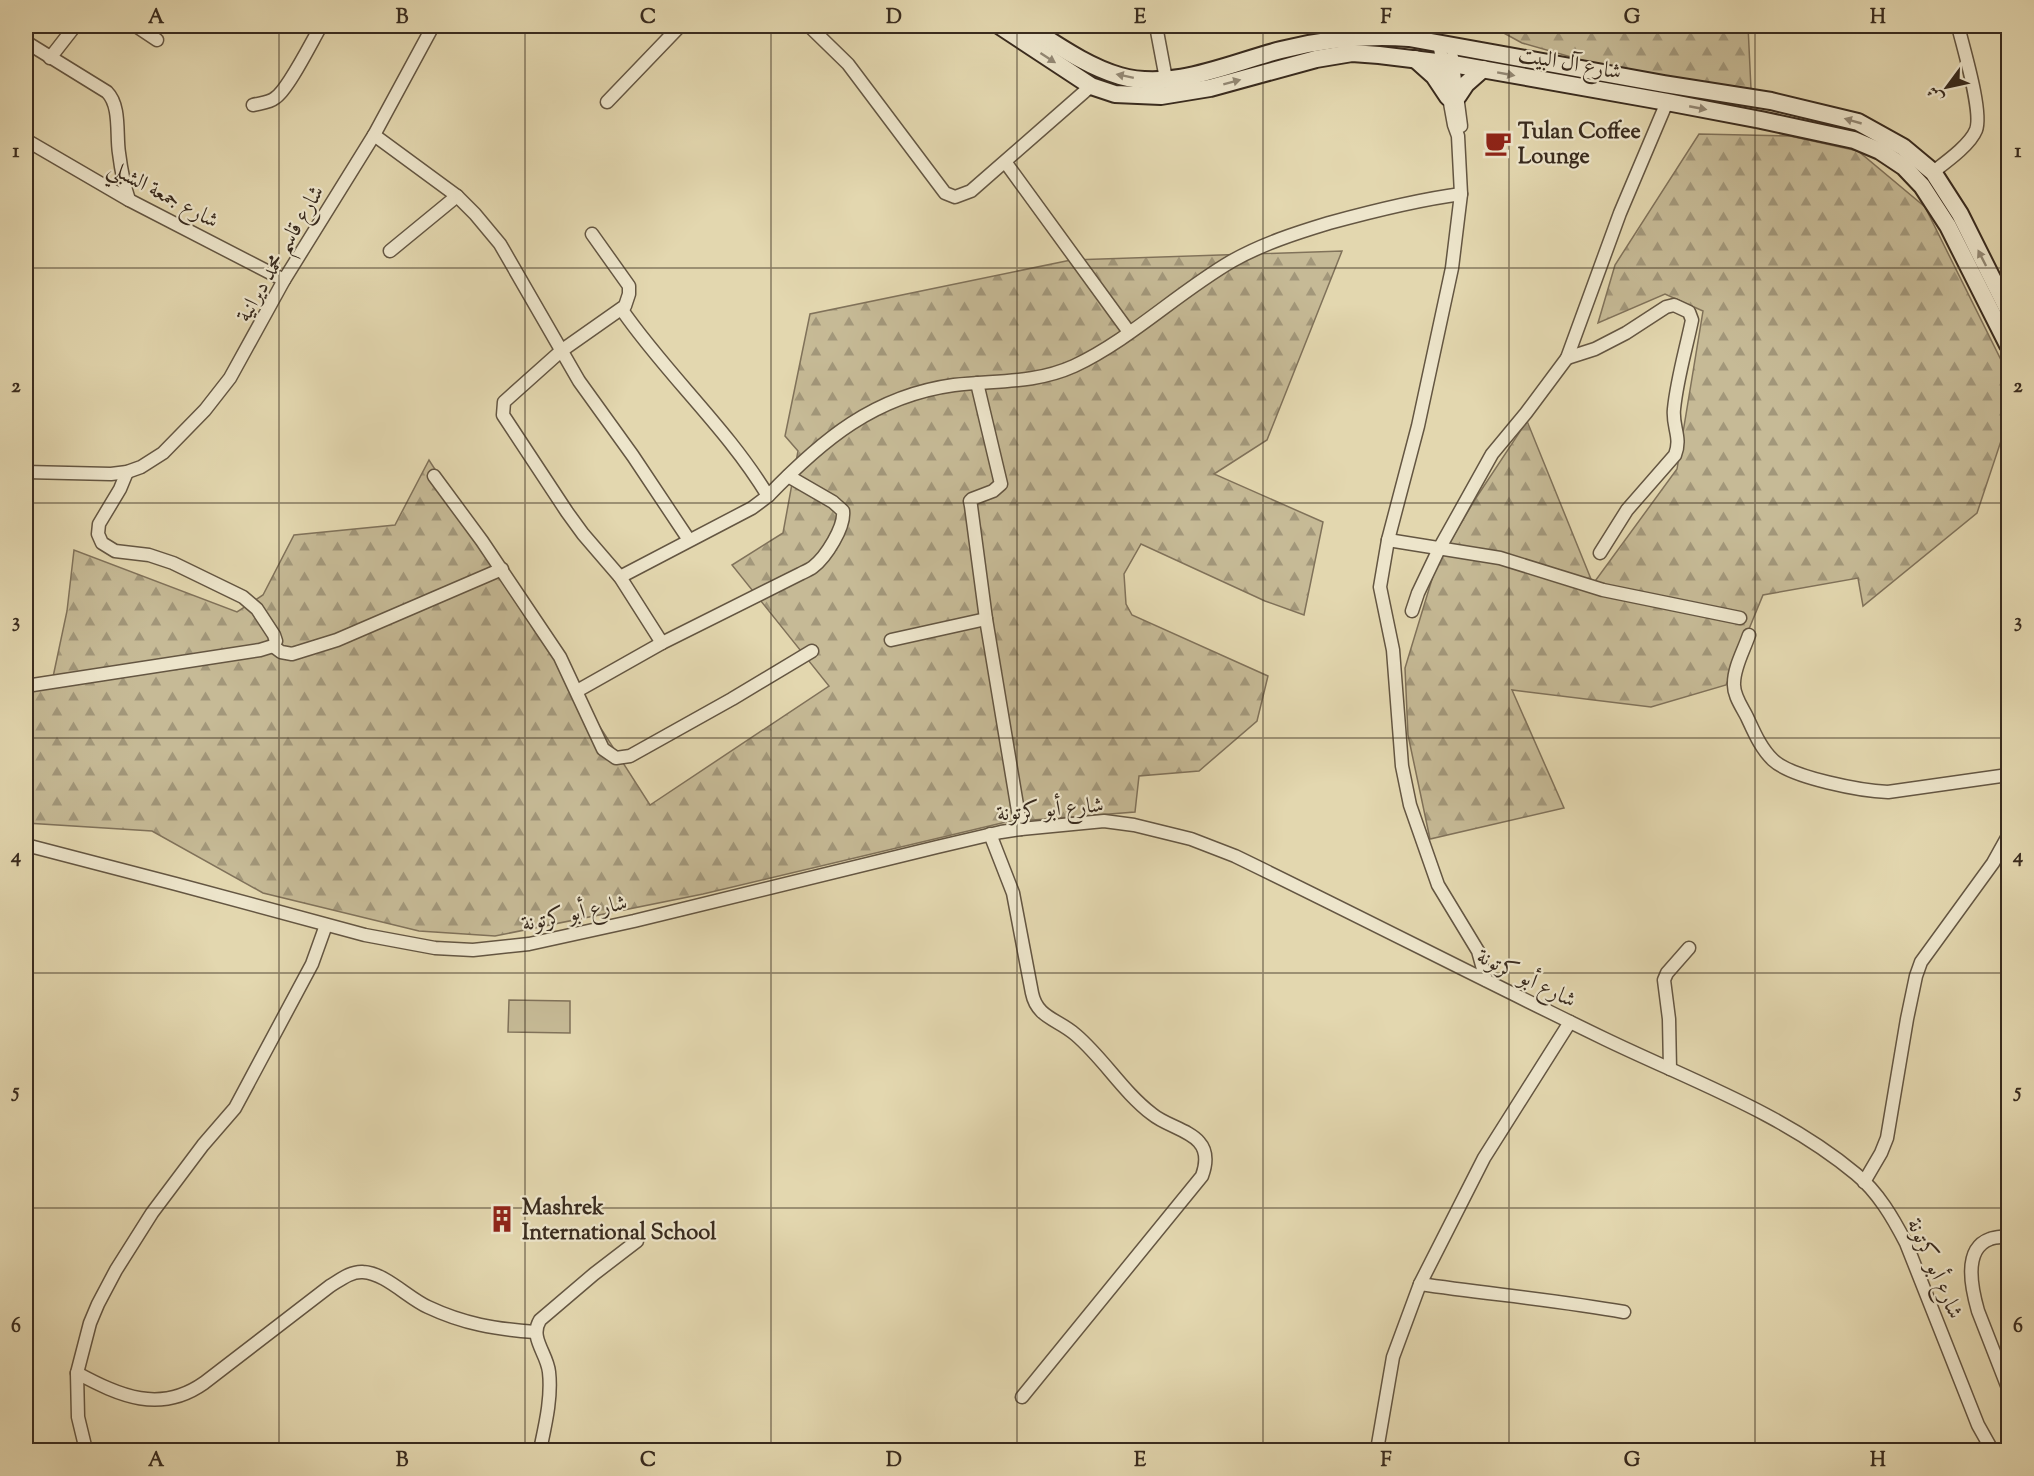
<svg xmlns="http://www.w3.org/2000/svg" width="2034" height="1476" viewBox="0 0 2034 1476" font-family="'Sorts Mill Goudy',Amiri,serif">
  <defs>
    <pattern id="forest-firs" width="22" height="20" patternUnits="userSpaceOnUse" patternTransform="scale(1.5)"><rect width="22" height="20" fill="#c6ba96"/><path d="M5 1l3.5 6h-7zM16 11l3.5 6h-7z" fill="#a2977a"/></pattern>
  </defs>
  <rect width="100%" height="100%" fill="#e3d7af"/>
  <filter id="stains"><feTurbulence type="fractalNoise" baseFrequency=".00333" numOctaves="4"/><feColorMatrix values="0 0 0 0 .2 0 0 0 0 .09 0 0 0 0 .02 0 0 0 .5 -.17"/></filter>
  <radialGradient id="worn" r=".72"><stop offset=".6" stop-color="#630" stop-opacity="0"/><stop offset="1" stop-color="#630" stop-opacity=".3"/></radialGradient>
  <path fill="#c6ba96" stroke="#80725a" stroke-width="1.5" d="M509 1000 570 1001V1033L508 1032Z"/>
  <g fill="url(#forest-firs)" stroke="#80725a" stroke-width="1.5">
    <path d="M1491 26H1748L1751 89 1627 73 1522 43Z"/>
    <path d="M1699 134 1790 136 1858 151 1925 207 2008 374V420L1977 513 1863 606 1858 578 1763 595 1726 685 1651 707 1512 690 1564 808 1430 839 1408 735 1405 668 1436 566 1474 501 1527 421 1593 584 1677 469 1703 311 1665 294 1598 323 1615 265Z"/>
    <path d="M1342 251 1267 440 1214 474 1323 522 1304 615 1265 601 1141 544 1124 574 1126 604 1132 615 1268 676 1257 721 1199 771 1139 776 1135 812 1006 822 703 894 495 936 419 931 263 893 152 831 26 823V683L53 677 67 611 74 550 237 612 263 595 294 535 395 525 429 460 650 805 829 686 732 565 783 533 798 451 785 436 810 314 1071 260Z"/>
  </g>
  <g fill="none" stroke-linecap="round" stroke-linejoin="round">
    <defs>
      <g id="street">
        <path d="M136 26 157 40"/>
        <path d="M809 26 848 64 945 193 955 197 971 191 1091 86"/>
        <path d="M1156 26 1166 79"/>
        <path d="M26 42 107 92C121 106 116 135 119 153 121 169 124 185 129 200"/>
        <path d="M1439 43 1454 125 1458 136 1461 194 1452 268 1418 426 1388 540 1380 587 1393 650 1402 766 1410 805 1438 885 1478 951 1486 980"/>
        <path d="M1452 57 1461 126"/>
        <path d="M50 58 75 26"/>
        <path d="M607 102 680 26"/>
        <path d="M253 105C260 103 269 103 275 98 288 90 312 41 321 26"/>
        <path d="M374 135 457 196 475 214 500 244 579 381 633 456 689 540"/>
        <path d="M26 140 129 200 284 280"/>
        <path d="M1006 163 1129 332"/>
        <path d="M1933 172C1946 162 1970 145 1976 130 1983 112 1963 47 1958 26"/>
        <path d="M592 234 629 286V294L625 306 561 351 504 402 503 415 567 512 583 534 620 577 662 643"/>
        <path d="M390 251 457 196"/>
        <path d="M1567 358 1595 349 1626 333 1666 307 1674 305 1689 312 1692 320C1686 349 1677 379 1674 409 1672 427 1682 437 1675 455L1627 510 1600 553"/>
        <path d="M977 383 1001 484 993 491 972 499 970 501 971 506 986 619 1021 829"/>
        <path d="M26 472 111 474 127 472 141 467 163 453 205 410 230 378 284 280 374 135 433 26"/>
        <path d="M434 476 482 541 560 657 603 749 616 758 630 756 732 699 812 651"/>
        <path d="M768 496C822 440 874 396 954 385 996 380 1034 384 1074 366 1131 339 1177 293 1232 261 1262 244 1296 233 1329 223 1373 211 1416 200 1461 194"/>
        <path d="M1388 540 1500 558 1603 590 1740 618"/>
        <path d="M620 577 752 508 768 496C727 428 667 375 622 310"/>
        <path d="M1412 611 1418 593 1439 549 1492 454 1526 413 1567 358 1620 213 1667 102"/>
        <path d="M1749 635C1744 650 1734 667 1734 683 1733 695 1742 707 1747 717 1754 732 1761 749 1773 760 1792 778 1862 791 1888 792L2008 775"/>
        <path d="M891 640 986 619"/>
        <path d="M273 646 281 652 292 654 337 640 502 569"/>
        <path d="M26 686 260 650 273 646 276 641 274 635 257 609 243 597 173 563 149 555 115 551 102 543 98 534 99 524 120 489 127 472"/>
        <path d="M577 691 662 643 800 574C804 572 809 570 813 567 826 557 845 527 843 511L833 502 788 476"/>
        <path d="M990 834 1013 893 1032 993C1037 1018 1058 1019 1076 1035 1104 1059 1123 1092 1152 1114 1165 1125 1189 1130 1199 1142 1208 1152 1206 1165 1202 1176L1022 1397"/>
        <path d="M26 845 176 884 365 935 435 948 473 950 529 944 634 921 937 847 1001 832 1021 829 1104 821 1134 825 1191 839 1235 856C1359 916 1481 979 1605 1039 1690 1080 1783 1113 1856 1174 1878 1192 1893 1218 1906 1243L1978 1425 1992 1450"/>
        <path d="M1670 1069 1669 1019 1664 980 1667 973 1689 948"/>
        <path d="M1864 1182 1881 1153 1887 1138 1907 1019 1916 976 1921 962 1993 863 2008 836"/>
        <path d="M2008 1236C2002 1237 1995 1237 1990 1239 1962 1249 1972 1290 1978 1311L2008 1388"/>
        <path d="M1420 1284C1488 1294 1557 1300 1624 1312"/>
        <path d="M77 1373C120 1396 160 1414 204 1383L330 1286C340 1280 351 1271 363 1272 385 1273 408 1298 428 1307 464 1324 495 1329 535 1332"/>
        <path d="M86 1450 78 1417 77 1373 90 1323 98 1304 116 1270 152 1213 203 1145 235 1108 312 964 326 925"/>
        <path d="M540 1450C545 1426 552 1398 549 1372 547 1353 529 1338 540 1320L594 1274 637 1241"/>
        <path d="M1377 1450 1393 1357 1420 1284 1484 1158 1570 1022"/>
      </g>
      <g id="secondary">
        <path d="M1000 26 1091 86 1115 94 1161 96 1210 88 1316 59 1352 53 1379 55 1453 64 1667 102 1761 120 1854 140 1880 151 1904 167 1922 186 1948 226 2008 345"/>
        <path d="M1027 26C1056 44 1086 66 1120 76 1173 91 1230 63 1281 50 1324 39 1365 35 1409 38L1664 84 1771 101 1858 122 1903 147 1933 172 1960 214 2008 310"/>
        <path d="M1415 59 1434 76 1448 97"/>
        <path d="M1458 96 1466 84 1483 69"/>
      </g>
    </defs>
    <use href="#street" stroke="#645642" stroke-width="15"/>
    <use href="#secondary" stroke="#392b1e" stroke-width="20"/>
    <use href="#street" stroke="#ede5cb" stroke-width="12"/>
    <use href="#secondary" stroke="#ede5cb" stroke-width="16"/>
  </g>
  <defs><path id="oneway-solid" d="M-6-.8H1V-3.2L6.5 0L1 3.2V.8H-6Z" transform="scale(1.5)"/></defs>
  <g fill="#938874">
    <use href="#oneway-solid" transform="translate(1048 58) rotate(33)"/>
    <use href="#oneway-solid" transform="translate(1506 74) rotate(10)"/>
    <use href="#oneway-solid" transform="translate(1125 76) rotate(-168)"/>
    <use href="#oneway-solid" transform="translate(1232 82) rotate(-15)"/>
    <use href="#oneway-solid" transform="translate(1698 108) rotate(11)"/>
    <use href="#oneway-solid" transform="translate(1853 121) rotate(-164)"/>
    <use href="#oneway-solid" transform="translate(1982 258) rotate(-117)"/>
  </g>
  <path fill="none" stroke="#392b1e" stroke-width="1.5" stroke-opacity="0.55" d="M279 26V1450M525 26V1450M771 26V1450M1017 26V1450M1263 26V1450M1509 26V1450M1755 26V1450M26 268H2008M26 503H2008M26 738H2008M26 973H2008M26 1208H2008"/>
  <defs>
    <symbol id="cafe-bare" viewBox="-9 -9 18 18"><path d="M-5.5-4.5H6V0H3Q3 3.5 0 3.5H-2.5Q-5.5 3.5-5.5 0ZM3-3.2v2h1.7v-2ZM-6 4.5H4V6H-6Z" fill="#8f2418" stroke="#ede5cb" stroke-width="2.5" paint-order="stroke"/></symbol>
    <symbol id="building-bare" viewBox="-9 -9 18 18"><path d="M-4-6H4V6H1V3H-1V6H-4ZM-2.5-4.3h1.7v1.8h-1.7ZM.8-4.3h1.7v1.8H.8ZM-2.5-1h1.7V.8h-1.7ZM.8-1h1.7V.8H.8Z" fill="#8f2418" stroke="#ede5cb" stroke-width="2.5" paint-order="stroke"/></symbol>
  </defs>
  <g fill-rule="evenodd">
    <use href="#cafe-bare" x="1479" y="124" width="38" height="38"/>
    <use href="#building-bare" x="483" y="1200" width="38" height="38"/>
  </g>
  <g text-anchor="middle" stroke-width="4.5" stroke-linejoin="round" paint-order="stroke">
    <g font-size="22" fill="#392b1e" stroke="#ede5cb">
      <text transform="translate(1570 62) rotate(10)" y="8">شارع آل البيت</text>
      <text transform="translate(164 193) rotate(28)" y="8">شارع جمعة الشبلي</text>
      <text transform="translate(279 253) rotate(-60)" y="8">شارع قاسم محمد ديرانية</text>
      <text transform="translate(1050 808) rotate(-5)" y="8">شارع أبو كرتونة</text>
      <text transform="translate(574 912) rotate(-12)" y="8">شارع أبو كرتونة</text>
      <text transform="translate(1527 977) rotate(26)" y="8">شارع أبو كرتونة</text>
      <text transform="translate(1936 1268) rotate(66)" y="8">شارع أبو كرتونة</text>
    </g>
    <g font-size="22" font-weight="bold" fill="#392b1e" stroke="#ede5cb" text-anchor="start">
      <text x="1518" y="138">Tulan Coffee<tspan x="1518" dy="25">Lounge</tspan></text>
      <text x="522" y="1214">Mashrek<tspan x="522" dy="25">International School</tspan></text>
    </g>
  </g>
  <rect width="2034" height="1476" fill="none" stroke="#e3d7af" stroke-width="66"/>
  <g transform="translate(1947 87) rotate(237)" stroke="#ede5cb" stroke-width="4.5" paint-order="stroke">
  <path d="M0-4.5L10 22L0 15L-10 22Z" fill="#392b1e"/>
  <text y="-9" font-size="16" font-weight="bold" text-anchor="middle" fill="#392b1e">ش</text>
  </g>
  <rect x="33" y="33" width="1968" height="1410" fill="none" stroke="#392b1e" stroke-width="2"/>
  <g font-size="20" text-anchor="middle" font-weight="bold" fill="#392b1e">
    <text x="156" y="23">A</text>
    <text x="402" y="23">B</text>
    <text x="648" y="23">C</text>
    <text x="894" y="23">D</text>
    <text x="1140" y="23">E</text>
    <text x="1386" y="23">F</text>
    <text x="1632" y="23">G</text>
    <text x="1878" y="23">H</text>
    <text x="16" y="157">1</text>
    <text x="2018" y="157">1</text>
    <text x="16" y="392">2</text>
    <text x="2018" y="392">2</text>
    <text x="16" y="627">3</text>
    <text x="2018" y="627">3</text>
    <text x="16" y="862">4</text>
    <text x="2018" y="862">4</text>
    <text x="16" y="1097">5</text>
    <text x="2018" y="1097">5</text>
    <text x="16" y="1332">6</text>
    <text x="2018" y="1332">6</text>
    <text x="156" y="1466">A</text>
    <text x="402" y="1466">B</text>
    <text x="648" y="1466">C</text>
    <text x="894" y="1466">D</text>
    <text x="1140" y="1466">E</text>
    <text x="1386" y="1466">F</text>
    <text x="1632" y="1466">G</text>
    <text x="1878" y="1466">H</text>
  </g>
  <rect width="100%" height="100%" filter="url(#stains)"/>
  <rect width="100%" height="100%" fill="url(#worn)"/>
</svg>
